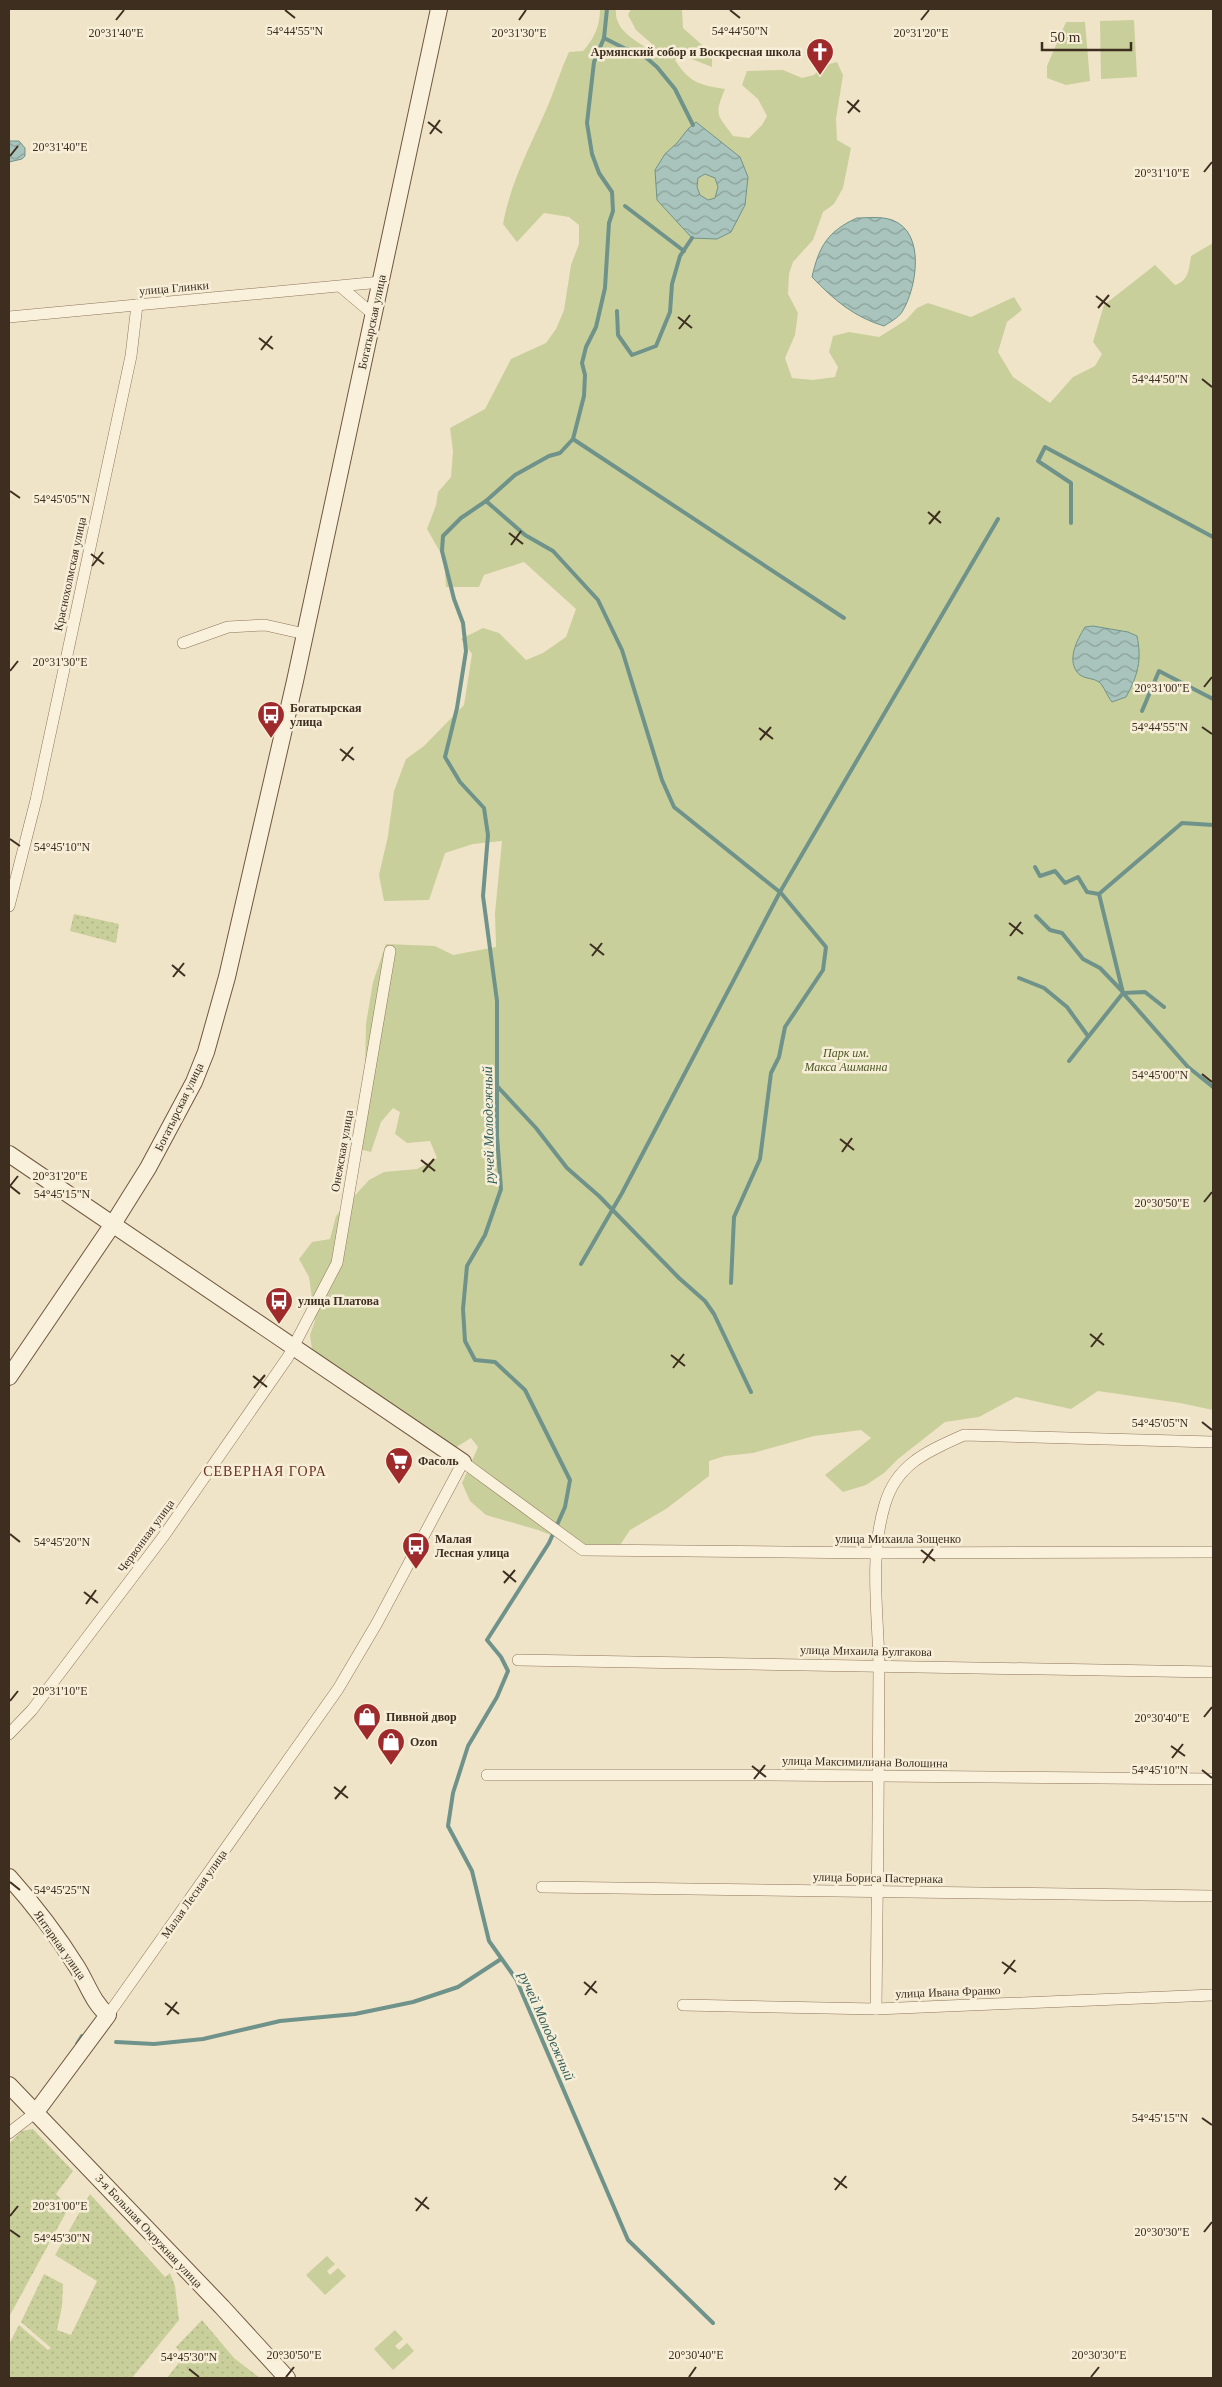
<svg xmlns="http://www.w3.org/2000/svg" width="1222" height="2387" viewBox="0 0 1222 2387" font-family="'Times New Roman',serif">
  <defs>
    <pattern id="grass-dots" width="8" height="8" patternUnits="userSpaceOnUse" patternTransform="scale(1.25)"><rect width="8" height="8" fill="#c9cf9b"/><path d="M2 2h.1M6 6h.1" fill="none" stroke="#aeb285" stroke-width="1.8" stroke-linecap="round"/></pattern>
    <pattern id="water-waves" width="16" height="10" patternUnits="userSpaceOnUse" patternTransform="scale(1.25)"><rect width="16" height="10" fill="#a9c4bc"/><path d="M0 5q4-4 8 0t8 0" fill="none" stroke="#8ba098"/></pattern>
  </defs>
  <rect width="100%" height="100%" fill="#f0e4c8"/>
  <g fill="url(#grass-dots)">
    <path d="M74 914 119 924 116 943 70 931Z"/>
    <path d="M33 2129 73 2171 56 2194 69 2207 9 2317V2144L21 2131Z"/>
    <path d="M90 2194 165 2277 170 2273 175 2286 179 2320 132 2378H9V2344L19 2325 48 2350 51 2348 21 2322 44 2274 63 2284 62 2306 57 2330 71 2335 97 2281 55 2255Z"/>
    <path d="M202 2320 234 2358 260 2378H167L184 2356 176 2347Z"/>
  </g>
  <g fill="#c9cf9b">
    <path d="M600 9H616C614 30 634 39 649 50L652 44 636 30 628 15 631 9H682L683 28 712 54V67L679 54 675 60C689 82 699 85 725 89 714 116 717 114 733 136L749 138 762 125 767 116 758 99 742 85 747 71 783 70 802 78 814 75 822 66 837 62 843 75 836 119 837 140 851 148 843 188 834 204 823 212 813 240 793 262 789 274 788 294 798 313 795 335 785 358 792 378 813 380 835 377 838 367 829 352 833 336 849 332 879 337 906 320 917 308 928 303 971 317 1014 297 1022 310 1007 322 998 352 1013 377 1050 403 1073 377 1095 366 1102 354 1093 342 1104 305 1155 265 1175 285C1189 281 1189 268 1191 256L1213 243V1410L1180 1403 1098 1391 1071 1409 1016 1397 979 1417 945 1422 898 1459 884 1473 866 1485 843 1492 825 1475 871 1438 861 1430 814 1436 753 1453 725 1456 709 1461V1476L666 1509 630 1530 620 1545 599 1554 538 1530 486 1515 470 1501 462 1483 478 1447 471 1438 455 1448 312 1350 310 1335 315 1321 309 1277 299 1259 312 1242 330 1239 336 1216 369 1180 384 1172 417 1169 437 1158 430 1141 407 1143 395 1134 400 1112 393 1108 381 1122 371 1152 351 1147 365 1071 366 1024 373 982 386 944 435 946 453 955 496 947 495 913 502 841 473 844 445 853 429 900 384 901 379 875 388 836 394 791 406 759 424 746 464 705 472 654 461 639 483 628 499 633 526 660 543 653 566 637 576 609 524 562 484 575 479 587H446L444 559 427 529 436 505 438 492 451 477 453 451 450 428 485 409 511 359 546 343 556 329 564 310 571 265 579 244V225L569 217 544 213 517 242 503 224C511 180 532 143 549 103 556 86 561 69 569 52L583 51C594 39 600 26 600 9Z"/>
    <path d="M1134 20 1137 77 1101 79 1100 21Z"/>
    <path d="M1066 22H1085L1090 81 1066 85 1047 78V66Z"/>
    <path d="M327 2256 335 2264 327 2271 330 2275 338 2268 346 2276 325 2295 306 2275Z"/>
    <path d="M395 2330 403 2339 395 2346 399 2350 407 2343 414 2351 393 2370 374 2349Z"/>
  </g>
  <g fill="url(#water-waves)" stroke="#6f938a" fill-rule="evenodd">
    <path d="M696 122 740 157 748 177 745 205 731 232 717 239 692 238 657 200 655 170 665 154 677 143 688 129ZM705 174 715 178 718 187 715 198 708 200 700 195 697 187 698 178Z"/>
    <path d="M9 141H19L25 148V156L22 159 9 162Z"/>
    <path d="M857 218C867 218 881 216 892 220 926 232 917 288 902 312 898 318 890 322 884 326 854 317 834 300 812 277 819 246 828 231 857 218Z"/>
    <path d="M1093 626 1128 632 1137 636C1142 660 1138 675 1126 697L1112 702C1107 696 1104 686 1099 682 1094 678 1085 679 1080 675 1065 662 1077 640 1085 627Z"/>
  </g>
  <g fill="none" stroke-linecap="round" stroke-linejoin="round">
    <g stroke="#6f938a" stroke-width="4">
      <path d="M607 9 604 38 594 62 587 123 592 154 599 173 612 192 613 211 609 223 605 288 596 327 586 347 582 363 585 375 584 396 573 439 560 453 549 456 515 475 486 501 461 518 443 536 442 551 454 599 463 623 466 651 457 708 445 757 460 782 484 808 488 835 483 896 497 1001V1136L501 1189 485 1235 467 1266 463 1309 465 1341 475 1360 495 1362 525 1390 570 1480 565 1507 549 1543 487 1640 501 1657 508 1671 497 1697 468 1746 453 1793 448 1826 472 1871 489 1941 516 1979 628 2240 713 2323"/>
      <path d="M604 38 626 49 642 54 657 67 675 89 693 125"/>
      <path d="M625 206 684 251"/>
      <path d="M617 311 618 335 632 355 656 346 670 312 672 284 680 256 692 238"/>
      <path d="M573 439 844 618"/>
      <path d="M486 501 525 535 553 551 598 600 622 650 662 780 674 807 781 893 826 947 823 970 785 1027 779 1057 771 1073 760 1159 734 1217 731 1283"/>
      <path d="M1071 523V483L1038 461 1045 447 1213 537"/>
      <path d="M1142 711 1159 671 1213 699"/>
      <path d="M1213 825 1182 823 1099 894 1123 993 1188 1067 1213 1087"/>
      <path d="M1035 867 1040 876 1055 871 1065 883 1078 877 1087 892 1099 894"/>
      <path d="M1036 916 1050 930 1062 933 1083 959 1100 968 1122 991"/>
      <path d="M1019 978 1044 988 1067 1007 1088 1036"/>
      <path d="M1069 1061 1123 993 1145 992 1164 1007"/>
      <path d="M497 1086 536 1128 567 1168 599 1196 679 1278 705 1301 714 1314 751 1392"/>
      <path d="M581 1264 622 1193 780 892 998 519"/>
      <path d="M116 2042 154 2044 203 2039 280 2021 355 2014 413 2002 458 1987 501 1959"/>
      <path d="M77 2044 82 2036"/>
    </g>
    <defs>
      <g id="street">
        <path d="M341 287 374 315"/>
        <path d="M9 317 381 282"/>
        <path d="M183 643 228 627 265 625 305 634"/>
        <path d="M9 906 36 800 131 356 137 305"/>
        <path d="M518 1660 1213 1672"/>
        <path d="M9 1734 32 1710 163 1537 288 1357 337 1263 390 951"/>
        <path d="M487 1775H770L1213 1779"/>
        <path d="M542 1887 1213 1896"/>
        <path d="M683 2005 876 2009 1213 1995"/>
        <path d="M876 2009C877 1894 879 1780 879 1665 878 1612 869 1556 885 1504 897 1463 929 1451 964 1435L1213 1442"/>
        <path d="M108 2015 338 1689 377 1623 463 1462 583 1550 875 1553 1213 1552"/>
        <path d="M9 2133 36 2112"/>
      </g>
      <g id="secondary">
        <path d="M9 1154 463 1462"/>
        <path d="M9 1377 113 1224 148 1168 194 1082 206 1052 227 977 295 681 439 9"/>
        <path d="M9 1877C34 1905 57 1935 77 1967 87 1983 93 2003 108 2015L36 2112"/>
        <path d="M9 2085 222 2307 287 2378"/>
      </g>
    </defs>
    <use href="#street" stroke="#8d765c" stroke-width="12"/>
    <use href="#secondary" stroke="#6f573f" stroke-width="18"/>
    <use href="#street" stroke="#faf1dc" stroke-width="11"/>
    <use href="#secondary" stroke="#faf1dc" stroke-width="16"/>
  </g>
  <path fill="none" stroke="#3d2e20" stroke-width="2" d="M285 10 295 18M730 10 740 18M116 20 124 10M519 20 526 10M921 20 929 10M847 101 860 112M848 113 859 100M428 122 442 133M430 134 440 120M10 156 18 146M1204 172 1212 162M1096 296 1110 307M1098 308 1109 295M678 317 692 328M679 329 690 315M259 338 273 349M261 350 272 336M1202 379 1212 387M10 491 20 498M928 512 941 523M929 524 940 511M509 533 523 544M511 545 521 531M91 554 104 564M92 566 103 552M10 671 18 661M1204 687 1212 677M1202 727 1212 734M759 728 773 739M760 740 771 727M340 749 354 760M342 761 353 747M10 839 20 846M1009 923 1023 934M1010 936 1021 922M590 944 604 955M592 956 602 943M172 965 185 976M173 977 184 963M1202 1074 1212 1082M840 1139 854 1150M842 1152 852 1138M421 1160 435 1171M423 1172 434 1159M10 1186 18 1176M10 1186 20 1194M1204 1202 1212 1192M1090 1334 1104 1345M1091 1347 1102 1333M671 1355 685 1366M673 1368 684 1354M253 1376 267 1387M254 1388 265 1375M1202 1422 1212 1430M10 1534 20 1542M921 1550 935 1561M923 1563 933 1549M503 1571 516 1582M504 1583 515 1570M84 1592 98 1603M86 1604 96 1590M10 1701 18 1691M1204 1717 1212 1707M1171 1746 1185 1756M1172 1758 1183 1744M752 1766 766 1777M1202 1770 1212 1778M754 1779 765 1765M334 1787 348 1798M335 1799 346 1786M10 1882 20 1890M1002 1962 1016 1972M1004 1974 1015 1960M584 1982 597 1993M585 1995 596 1981M165 2003 179 2014M167 2015 177 2002M1202 2118 1212 2125M834 2178 847 2188M835 2190 846 2176M415 2198 429 2209M416 2211 427 2197M10 2216 18 2206M10 2230 20 2237M1204 2232 1212 2222M189 2369 199 2377M286 2377 294 2367M689 2377 696 2367M1091 2377 1099 2367"/>
  <defs>
    <symbol id="church-pin" viewBox="-11 -11 22 30"><path d="M0 17L-7.5 6A9.5 9.5 0 1 1 7.5 6Z" fill="#9e2a2b" stroke="#f7eed8"/><path d="M-1.2-6h2.4v3.5h3.3v2.4h-3.3V6h-2.4V-.1h-3.3v-2.4h3.3Z" fill="#fff"/></symbol>
    <symbol id="bus-pin" viewBox="-11 -11 22 30"><path d="M0 17L-7.5 6A9.5 9.5 0 1 1 7.5 6Z" fill="#9e2a2b" stroke="#f7eed8"/><path d="M-5-6H5V4H4V6H2V4H-2V6H-4V4H-5ZM-3.5-4V0h7V-4ZM-3.5 1.2v1.5H-2V1.2ZM2 1.2v1.5H3.5V1.2Z" fill="#fff"/></symbol>
    <symbol id="supermarket-pin" viewBox="-11 -11 22 30"><path d="M0 17L-7.5 6A9.5 9.5 0 1 1 7.5 6Z" fill="#9e2a2b" stroke="#f7eed8"/><path d="M-6-5.5h2.5l.6 2H6L4.5 2H-2.5L-4.4-4H-6ZM-1.5 3.2a1.3 1.3 0 1 0 .1 0ZM3 3.2a1.3 1.3 0 1 0 .1 0Z" fill="#fff"/></symbol>
    <symbol id="shop-pin" viewBox="-11 -11 22 30"><path d="M0 17L-7.5 6A9.5 9.5 0 1 1 7.5 6Z" fill="#9e2a2b" stroke="#f7eed8"/><path d="M-5-2.5h2.3a2.7 3.5 0 0 1 5.4 0H5L5.5 6h-11ZM-1.5-2.5h3a1.5 2.3 0 0 0-3 0Z" fill="#fff"/></symbol>
  </defs>
  <g fill-rule="evenodd">
    <use href="#church-pin" x="804" y="36" width="32" height="43"/>
    <use href="#bus-pin" x="255" y="699" width="32" height="43"/>
    <use href="#bus-pin" x="263" y="1285" width="32" height="43"/>
    <use href="#supermarket-pin" x="383" y="1445" width="32" height="43"/>
    <use href="#bus-pin" x="400" y="1530" width="32" height="43"/>
    <use href="#shop-pin" x="351" y="1701" width="32" height="43"/>
    <use href="#shop-pin" x="375" y="1726" width="32" height="43"/>
  </g>
  <g text-anchor="middle" stroke-width="5" stroke-linejoin="round" paint-order="stroke">
    <g font-size="12" font-weight="bold" fill="#3d2e20" stroke="#f7eed8" text-anchor="start">
      <text x="801" y="56" text-anchor="end">Армянский собор и Воскресная школа</text>
      <text x="290" y="712">Богатырская<tspan x="290" dy="14">улица</tspan></text>
      <text x="298" y="1305">улица Платова</text>
      <text x="418" y="1465">Фасоль</text>
      <text x="435" y="1543">Малая<tspan x="435" dy="14">Лесная улица</tspan></text>
      <text x="386" y="1721">Пивной двор</text>
      <text x="410" y="1746">Ozon</text>
    </g>
    <g font-size="12" fill="#3d2e20" stroke="#f7eed8">
      <text transform="translate(174 288) rotate(-5)" y="4">улица Глинки</text>
      <text transform="translate(372 322) rotate(-78)" y="4">Богатырская улица</text>
      <text transform="translate(70 574) rotate(-78)" y="4">Краснохолмская улица</text>
      <text transform="translate(179 1107) rotate(-64)" y="4">Богатырская улица</text>
      <text transform="translate(342 1151) rotate(-80)" y="4">Онежская улица</text>
      <text transform="translate(146 1536) rotate(-54)" y="4">Червонная улица</text>
      <text x="898" y="1543">улица Михаила Зощенко</text>
      <text transform="translate(866 1651) rotate(1)" y="4">улица Михаила Булгакова</text>
      <text transform="translate(865 1762) rotate(1)" y="4">улица Максимилиана Волошина</text>
      <text transform="translate(878 1878) rotate(1)" y="4">улица Бориса Пастернака</text>
      <text transform="translate(194 1894) rotate(-55)" y="4">Малая Лесная улица</text>
      <text transform="translate(60 1945) rotate(55)" y="4">Янтарная улица</text>
      <text transform="translate(948 1992) rotate(-2)" y="4">улица Ивана Франко</text>
      <text transform="translate(149 2231) rotate(47)" y="4">3-я Большая Окружная улица</text>
    </g>
    <g font-size="12" font-style="italic" fill="#4d5a26" stroke="#f7eed8">
      <text x="846" y="1057">Парк им.<tspan x="846" dy="14">Макса Ашманна</tspan></text>
    </g>
    <g font-size="14" font-style="italic" fill="#2f5d5a" stroke="#f7eed8">
      <text transform="translate(488 1125) rotate(-91)" y="5">ручей Молодежный</text>
      <text transform="translate(547 2026) rotate(66)" y="5">ручей Молодежный</text>
    </g>
    <g font-size="14" letter-spacing="1" fill="#6b2e1e" stroke="#f7eed8">
      <text x="265" y="1476">СЕВЕРНАЯ ГОРА</text>
    </g>
  </g>
  <g font-size="12" text-anchor="middle" fill="#3d2e20" stroke="#f7eed8" stroke-width="5" stroke-linejoin="round" paint-order="stroke">
    <text x="295" y="35">54°44'55"N</text>
    <text x="740" y="35">54°44'50"N</text>
    <text x="519" y="37">20°31'30"E</text>
    <text x="116" y="37">20°31'40"E</text>
    <text x="921" y="37">20°31'20"E</text>
    <text x="60" y="151">20°31'40"E</text>
    <text x="1162" y="177">20°31'10"E</text>
    <text x="1160" y="383">54°44'50"N</text>
    <text x="62" y="503">54°45'05"N</text>
    <text x="60" y="666">20°31'30"E</text>
    <text x="1162" y="692">20°31'00"E</text>
    <text x="1160" y="731">54°44'55"N</text>
    <text x="62" y="851">54°45'10"N</text>
    <text x="1160" y="1079">54°45'00"N</text>
    <text x="60" y="1180">20°31'20"E</text>
    <text x="62" y="1198">54°45'15"N</text>
    <text x="1162" y="1207">20°30'50"E</text>
    <text x="1160" y="1427">54°45'05"N</text>
    <text x="62" y="1546">54°45'20"N</text>
    <text x="60" y="1695">20°31'10"E</text>
    <text x="1162" y="1722">20°30'40"E</text>
    <text x="1160" y="1774">54°45'10"N</text>
    <text x="62" y="1894">54°45'25"N</text>
    <text x="1160" y="2122">54°45'15"N</text>
    <text x="60" y="2210">20°31'00"E</text>
    <text x="1162" y="2236">20°30'30"E</text>
    <text x="62" y="2242">54°45'30"N</text>
    <text x="294" y="2359">20°30'50"E</text>
    <text x="696" y="2359">20°30'40"E</text>
    <text x="1099" y="2359">20°30'30"E</text>
    <text x="189" y="2361">54°45'30"N</text>
  </g>
  <rect width="1222" height="2387" fill="none" stroke="#3d2e20" stroke-width="20"/>
  <path d="M1042 42v8h89v-8" fill="none" stroke="#3d2e20" stroke-width="2.5"/>
  <text x="1050" y="42" font-size="15" fill="#3d2e20" stroke="#f7eed8" stroke-width="4" paint-order="stroke">50 m</text>
</svg>
